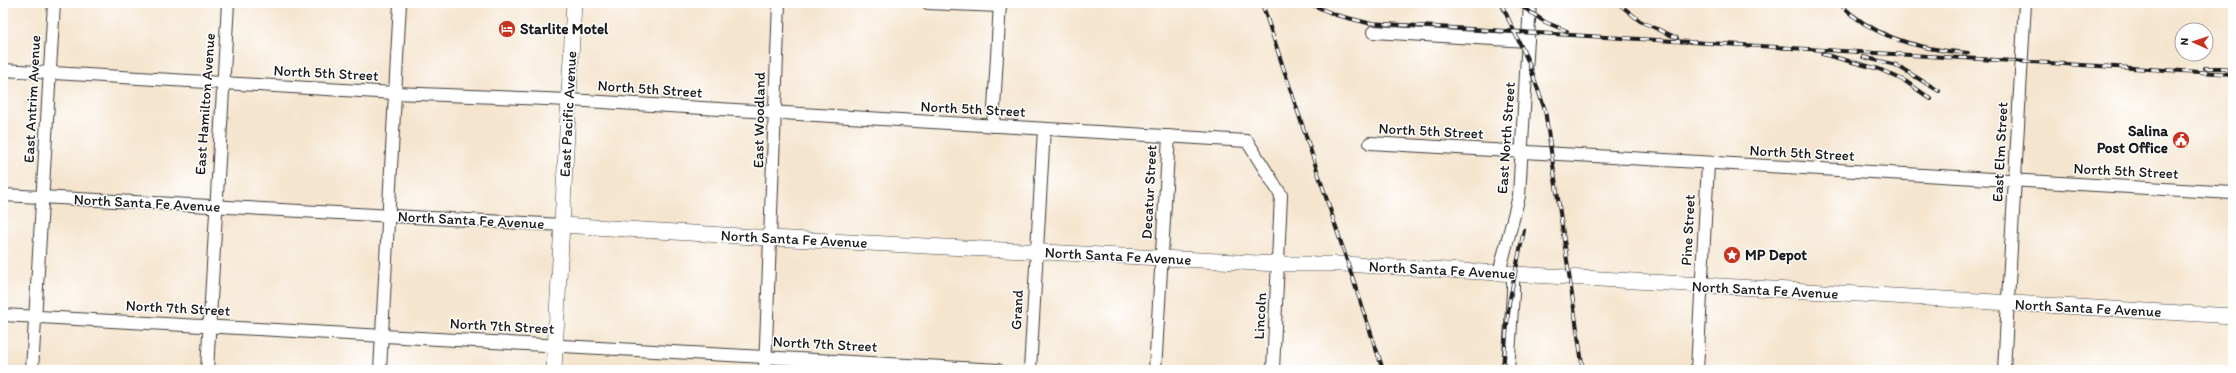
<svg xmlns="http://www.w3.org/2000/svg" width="2236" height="373" viewBox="0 0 2236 373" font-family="Itim,sans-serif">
  <rect width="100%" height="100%" fill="#fff"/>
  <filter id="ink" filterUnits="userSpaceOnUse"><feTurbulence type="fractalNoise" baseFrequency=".025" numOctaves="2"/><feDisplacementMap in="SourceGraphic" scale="8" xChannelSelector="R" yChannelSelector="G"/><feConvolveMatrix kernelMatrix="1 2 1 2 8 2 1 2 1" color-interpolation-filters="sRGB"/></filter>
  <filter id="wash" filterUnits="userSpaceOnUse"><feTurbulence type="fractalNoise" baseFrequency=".012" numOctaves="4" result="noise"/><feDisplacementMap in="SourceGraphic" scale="16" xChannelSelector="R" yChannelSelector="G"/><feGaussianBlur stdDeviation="0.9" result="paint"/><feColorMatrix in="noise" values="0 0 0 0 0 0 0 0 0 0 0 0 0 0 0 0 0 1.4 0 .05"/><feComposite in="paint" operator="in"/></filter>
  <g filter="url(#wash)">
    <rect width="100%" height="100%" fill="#f5e5cf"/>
  </g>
  <g filter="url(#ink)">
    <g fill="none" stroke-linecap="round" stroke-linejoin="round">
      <defs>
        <g id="minor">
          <path d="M928 3 1000 6"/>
          <path d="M1373 32 1528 41"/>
          <path d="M3 70 395 93 569 100 1247 141 1281 195 1273 370"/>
          <path d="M993 126 1000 3"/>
          <path d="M1370 143 2233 193"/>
          <path d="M3 195 562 225"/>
          <path d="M1499 273 1519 196 1530 3"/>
          <path d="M3 315 998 370"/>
          <path d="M32 370 54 3"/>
          <path d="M207 370 228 3"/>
          <path d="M380 370 400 3"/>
          <path d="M765 370 779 3"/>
          <path d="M1030 370 1044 129"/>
          <path d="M1155 370 1169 136"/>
          <path d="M1508 370 1513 293V274"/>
          <path d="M1697 370 1708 164"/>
          <path d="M2004 370 2025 3"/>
        </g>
        <g id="major">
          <path d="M562 225 771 238 1279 264H1343L1499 273 2233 316"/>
          <path d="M554 370 574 3"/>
        </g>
      </defs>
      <use href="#minor" stroke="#3d3a37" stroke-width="14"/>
      <use href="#major" stroke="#3d3a37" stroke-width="16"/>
      <use href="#minor" stroke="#fff" stroke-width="12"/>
      <use href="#major" stroke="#fff" stroke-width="15"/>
      <defs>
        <g id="rail">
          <path d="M1262 3 1383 370"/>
          <path d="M1308 3 1336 15 1368 23 2233 74"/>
          <path d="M1501 3 1528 61 1545 110 1583 370"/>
          <path d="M1517 3 1545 22 1567 31"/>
          <path d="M1618 3 1640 21 1677 38"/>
          <path d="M1839 3C1873 38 1921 50 1968 53"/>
          <path d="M1822 54 1879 69 1905 81 1931 99"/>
          <path d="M1863 57 1896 65 1939 91"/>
          <path d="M2205 68H2233"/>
          <path d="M1503 370 1509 303 1524 230"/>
        </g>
      </defs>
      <use href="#rail" stroke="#1c1c1c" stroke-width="4"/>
      <use href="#rail" stroke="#fff" stroke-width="2.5" stroke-dasharray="8" stroke-linecap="butt"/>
    </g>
  </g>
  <defs>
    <symbol id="hotel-disc" viewBox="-11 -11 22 22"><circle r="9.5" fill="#c8321e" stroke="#fff"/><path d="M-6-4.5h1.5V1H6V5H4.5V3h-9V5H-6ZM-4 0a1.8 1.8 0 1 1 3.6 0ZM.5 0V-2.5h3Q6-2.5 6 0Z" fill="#fff"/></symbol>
    <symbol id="civic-disc" viewBox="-11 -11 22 22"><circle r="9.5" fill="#c8321e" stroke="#fff"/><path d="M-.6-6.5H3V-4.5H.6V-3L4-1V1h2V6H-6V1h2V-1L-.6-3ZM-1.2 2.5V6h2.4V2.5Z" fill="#fff"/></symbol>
    <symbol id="sight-disc" viewBox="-11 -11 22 22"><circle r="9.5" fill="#c8321e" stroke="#fff"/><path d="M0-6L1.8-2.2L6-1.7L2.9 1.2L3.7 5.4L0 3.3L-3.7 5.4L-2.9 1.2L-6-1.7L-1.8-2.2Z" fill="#fff"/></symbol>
  </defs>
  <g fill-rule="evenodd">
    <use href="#hotel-disc" x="497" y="19" width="20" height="20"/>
    <use href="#civic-disc" x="2171" y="130" width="20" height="20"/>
    <use href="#sight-disc" x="1722" y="245" width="20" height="20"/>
  </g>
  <g text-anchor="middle" stroke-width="3" stroke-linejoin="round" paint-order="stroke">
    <g font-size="15" font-weight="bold" fill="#1c1c1c" stroke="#fff" text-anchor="start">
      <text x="520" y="34">Starlite Motel</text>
      <text x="2168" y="136" text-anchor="end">Salina<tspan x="2168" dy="17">Post Office</tspan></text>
      <text x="1745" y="260">MP Depot</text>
    </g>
    <g font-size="15" fill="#1c1c1c" stroke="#fff">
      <text transform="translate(326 73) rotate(3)" y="5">North 5th Street</text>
      <text transform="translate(650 89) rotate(4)" y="5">North 5th Street</text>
      <text transform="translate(32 99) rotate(-87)" y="5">East Antrim Avenue</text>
      <text transform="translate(205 104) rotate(-86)" y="5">East Hamilton Avenue</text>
      <text transform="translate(973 109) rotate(3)" y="5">North 5th Street</text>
      <text transform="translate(568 114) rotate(-87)" y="5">East Pacific Avenue</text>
      <text transform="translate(759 120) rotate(-89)" y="5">East Woodland</text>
      <text transform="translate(1431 131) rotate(3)" y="5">North 5th Street</text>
      <text transform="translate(1506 138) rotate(-86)" y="5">East North Street</text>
      <text transform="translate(2000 152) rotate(-87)" y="5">East Elm Street</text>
      <text transform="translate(1802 153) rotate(3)" y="5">North 5th Street</text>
      <text transform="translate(2126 171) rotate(3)" y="5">North 5th Street</text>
      <text transform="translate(1149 192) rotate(-87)" y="5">Decatur Street</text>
      <text transform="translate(147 203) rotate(3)" y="5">North Santa Fe Avenue</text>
      <text transform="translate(471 220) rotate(3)" y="5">North Santa Fe Avenue</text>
      <text transform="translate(1688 230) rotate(-87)" y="5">Pine Street</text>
      <text transform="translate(794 239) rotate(3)" y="5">North Santa Fe Avenue</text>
      <text transform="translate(1118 256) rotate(3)" y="5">North Santa Fe Avenue</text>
      <text transform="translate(1442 270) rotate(3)" y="5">North Santa Fe Avenue</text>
      <text transform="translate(1765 290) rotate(3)" y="5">North Santa Fe Avenue</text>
      <text transform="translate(178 308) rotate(3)" y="5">North 7th Street</text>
      <text transform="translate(2088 308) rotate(3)" y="5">North Santa Fe Avenue</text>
      <text transform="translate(1017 310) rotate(-87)" y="5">Grand</text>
      <text transform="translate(1260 316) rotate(-87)" y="5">Lincoln</text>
      <text transform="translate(502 326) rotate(3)" y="5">North 7th Street</text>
      <text transform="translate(825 344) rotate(3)" y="5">North 7th Street</text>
    </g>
  </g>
  <rect width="2236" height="373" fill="none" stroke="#fff" stroke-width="16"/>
  <g transform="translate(2194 42) rotate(273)"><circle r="19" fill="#ffffff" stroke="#a4a4a4"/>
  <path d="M0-3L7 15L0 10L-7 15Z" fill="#c8321e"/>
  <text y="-6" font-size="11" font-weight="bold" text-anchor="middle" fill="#1c1c1c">N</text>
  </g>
</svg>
